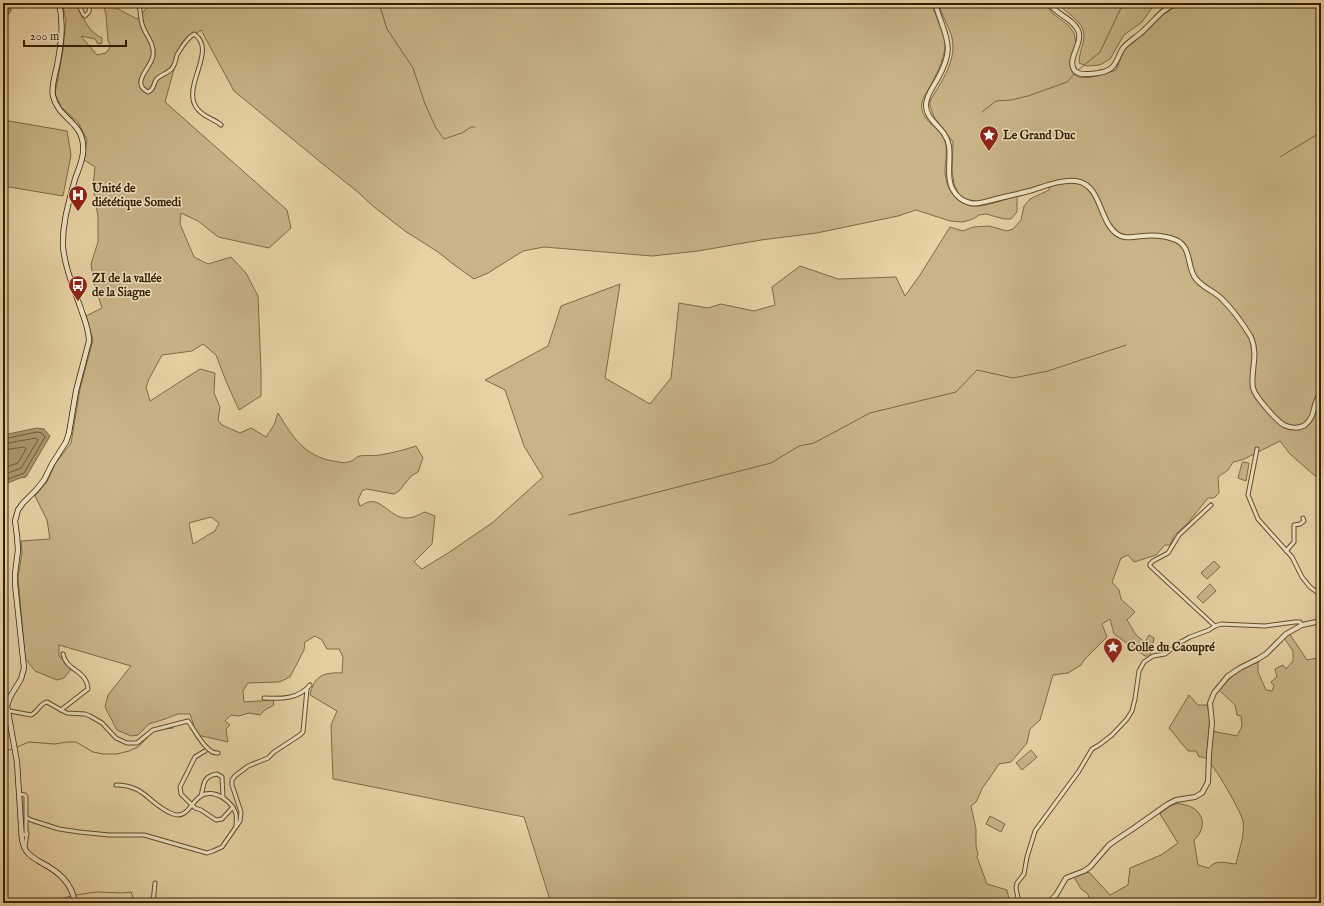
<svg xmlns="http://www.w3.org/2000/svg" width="1324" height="906" viewBox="0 0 1324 906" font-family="'IM FELL English',serif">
  <rect width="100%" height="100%" fill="#e7d2a4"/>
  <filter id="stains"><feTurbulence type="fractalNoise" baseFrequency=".005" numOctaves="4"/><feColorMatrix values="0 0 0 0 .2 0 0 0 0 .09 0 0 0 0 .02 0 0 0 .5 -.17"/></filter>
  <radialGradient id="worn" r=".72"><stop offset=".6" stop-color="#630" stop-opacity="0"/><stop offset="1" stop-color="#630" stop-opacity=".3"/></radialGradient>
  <g fill="#c9b488" stroke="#7f6a44" fill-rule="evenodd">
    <path d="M62 3H76C82 16 88 32 102 38V43L98 44 95 39 81 36 97 55 106 53 111 46 108 41 106 15 103 3H107L137 19 151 3H931L945 38C947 55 937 73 930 87 927 92 923 97 922 103 919 121 940 127 945 141 948 148 945 163 945 171 946 191 958 207 979 206 991 205 1005 199 1017 196V212L1011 219H1004L986 214 979 215 973 219 963 222 950 221 916 210 898 216 817 233 761 240 698 251 652 256 544 247 523 251 488 273 474 279 453 264 438 252 405 231 374 207 359 193 329 169 234 91 201 30 181 44 165 102 287 210 291 228 269 248 218 237 198 221 181 213 180 224 194 257 208 264 231 257 246 273 258 296 261 371V396L239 410 226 381 216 355 203 344 192 351 162 355 149 379 146 387 150 401 200 369 215 373 214 393 220 407 218 420 222 425 240 433 251 428 266 437 274 425 278 413C292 436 304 456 333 461 339 462 346 464 351 461 354 460 356 457 359 456 365 455 373 456 380 455 392 453 404 450 416 446L423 458 418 472 411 476 399 491 394 494 366 489 362 491 358 500 360 506C363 505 366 502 369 502 381 498 392 519 407 518 414 518 419 514 425 512L435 516 432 544 414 562 422 569 448 553 492 523 543 477 524 446 505 390 485 380 548 346 561 306 620 284 605 378 650 404 671 378 679 303 708 308 721 304 754 311 775 305 772 287 800 266 838 279 896 277 905 296 920 275 950 227 963 231 973 227 989 226 1007 231 1013 229 1021 220 1024 206 1030 199 1049 190 1050 183 981 202 964 199 959 195 954 184 952 171 953 142 934 117 930 106V101C941 82 957 61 952 38 949 26 941 15 939 3H1045L1052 13 1068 25 1074 33 1076 43 1070 67C1071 69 1073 73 1075 75 1083 82 1107 73 1116 70L1125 48 1143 35 1161 16 1181 3H1321V481L1290 454 1280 441 1242 460 1233 462 1228 470 1218 477 1219 493 1214 498H1208L1187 524 1174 536 1170 545H1165L1156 555 1134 562 1128 555 1121 558 1112 582 1119 590 1121 599 1135 612 1127 620 1136 635 1145 642 1149 635 1154 638 1150 656H1145L1114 634 1110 619 1102 624 1107 637 1085 659 1081 665 1068 673 1053 675 1040 720 1030 729 1027 743 1011 762 999 764 989 779 983 787 976 802 971 806 976 829V846L978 854 977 857 987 884 1007 890 1010 903H546L550 900 524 817 333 779 331 725 337 711 310 695C314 676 323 672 342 673L343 657 339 649H327L322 640 315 636 305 642 304 650 290 677 279 682 248 683 243 691 244 702 273 700 274 705 265 710 260 715 249 713 239 716 231 715 225 721 230 725 226 729 228 742 197 735 190 714H178L165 719 149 724 138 735 131 736 117 730 105 707 108 695 131 666 59 645V656L72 668 64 678 57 680 35 671 25 658 18 578 22 552 21 541 50 539 47 520 35 496 47 482 55 464 71 443 80 389 93 340 86 316 102 308 94 283 91 264 98 242V216L93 186 95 167 84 160 87 140 78 122 61 107 55 94 63 50 66 20ZM211 517 219 523 215 531 193 544 189 523Z"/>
    <path d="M1058 3H1160L1154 5 1142 22 1124 35 1110 59 1100 65 1087 66 1079 63C1079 53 1083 46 1084 38 1085 20 1066 15 1058 3Z"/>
    <path d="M3 120 67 131 71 155 63 196 3 186Z"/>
    <path d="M1243 462 1249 463 1246 481 1238 478 1242 463Z"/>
    <path d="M1214 561 1220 567 1207 579 1201 573Z"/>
    <path d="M1210 584 1216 591 1203 603 1197 597Z"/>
    <path d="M1289 633 1307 660 1317 658 1321 654V903H1090L1088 894 1081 889 1074 877 1089 872 1110 895 1128 885 1130 868 1161 855 1178 843 1160 814C1165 810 1170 805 1176 804 1179 803 1182 804 1185 805 1204 809 1208 828 1194 840L1198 865 1209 868C1215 859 1226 863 1236 864 1239 850 1245 835 1243 821 1241 812 1213 762 1205 758 1203 757 1201 757 1199 757L1196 751H1188L1169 728 1189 695 1198 705H1207L1210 715 1209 729 1217 732 1237 736 1242 726 1241 716 1237 715 1235 705 1219 690C1229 678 1242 666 1258 662V672L1266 690 1272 691 1274 686 1271 682 1277 677 1275 669 1283 665 1286 669 1293 661V651L1284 638Z"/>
    <path d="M1031 750 1037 757 1022 770 1016 763Z"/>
    <path d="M990 816 1005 824 1001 832 986 824Z"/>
  </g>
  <g fill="#aa956c" stroke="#7b6641">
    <path d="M4 3H13L11 7V11L3 21V5Z"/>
    <path d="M37 428 44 429 50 436 26 477 20 478 3 485V435Z"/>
  </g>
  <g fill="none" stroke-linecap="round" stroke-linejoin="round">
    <g stroke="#705a36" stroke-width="1">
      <path d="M3 439 37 432 42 433 45 437 24 473 3 481"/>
      <path d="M3 444 36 438 38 440 21 468 3 475"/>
      <path d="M3 450 24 447 26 449 18 463 3 468"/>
    </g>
    <g stroke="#7b6641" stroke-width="1">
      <path d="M379 3 387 29 413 68 425 104 436 128 444 139 462 133 471 127H475"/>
      <path d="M486 3 492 7 505 6 512 3"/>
      <path d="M1077 71 1100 52 1121 8 1130 5V3"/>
      <path d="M982 112 996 101 1011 100 1028 96 1067 82 1075 73"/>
      <path d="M1280 157 1321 132"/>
      <path d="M569 515 771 463 799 446 814 443 870 413 956 392 977 370 1013 378 1048 371 1126 345"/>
      <path d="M164 729 173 728"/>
      <path d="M17 747 29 742 55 744 67 742H76L93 752 103 754H117L129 751 138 747 154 731 157 730"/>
      <path d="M3 752 12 749"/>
      <path d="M76 895 96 892 124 893 131 892 135 903"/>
      <path d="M3 899 36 900 49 902 71 896"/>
    </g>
    <defs>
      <g id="minor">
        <path d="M78 3 83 14 85 16 89 12 90 3"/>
        <path d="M138 3C141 10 140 17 142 24 145 35 155 43 153 56 151 68 130 83 148 92 154 90 153 85 156 80 160 74 169 74 173 67 175 64 176 59 177 55 181 48 187 38 194 34 218 50 182 85 196 107 202 117 213 118 221 125"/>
        <path d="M1257 449 1248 495 1258 519 1292 557 1302 577 1310 587 1321 595"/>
        <path d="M1211 505 1179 535 1168 553 1153 561 1150 564V566L1215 626"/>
        <path d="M1286 551 1294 542V525L1300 524 1304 521 1303 518"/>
        <path d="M264 698C281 699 299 699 310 685"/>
        <path d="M3 709 10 711 31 715C38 712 40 703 47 702L63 711 67 713 85 714 90 716 102 723 116 738 127 743H137L153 730 188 721C194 729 207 755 218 753"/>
        <path d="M61 710 88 689C87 670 66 671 63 654"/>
        <path d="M205 751 195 757 180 787 181 794 195 808 201 810 216 820 222 819 233 807"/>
        <path d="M116 785C146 785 149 805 173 814 189 820 192 797 205 794 218 791 232 802 236 814 237 818 236 822 236 826"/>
        <path d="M19 794 25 795 26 797V833L25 835 21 834"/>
        <path d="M201 796C204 784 203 776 217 774L222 777 223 797"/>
        <path d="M27 818 31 820 59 829 79 832 109 835H144L207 853 213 851 222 847 240 821 241 812 232 785V780L235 776 248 766 268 758 274 752 300 735 303 732 307 689"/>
        <path d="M25 847 27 833"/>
        <path d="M95 903H98"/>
        <path d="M153 903 155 883"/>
        <path d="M1019 903 1016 888 1017 883 1024 874 1027 857 1035 831 1079 771 1092 749 1099 745 1112 735 1127 719 1132 711 1135 699 1139 671 1144 662 1153 656 1165 654 1179 643 1190 637 1209 630 1215 626 1221 624 1265 626 1295 622H1300L1302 625"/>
      </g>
      <g id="tertiary">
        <path d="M935 3C945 38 957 45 937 80 933 87 926 96 926 105 926 122 946 127 949 146 951 159 946 178 953 190 957 197 962 201 970 203 978 205 988 201 996 199 1007 196 1018 194 1029 191 1043 187 1061 179 1076 181 1102 185 1098 220 1117 234 1125 240 1134 236 1143 236 1153 235 1166 236 1176 240 1191 247 1187 263 1194 276 1200 287 1213 290 1222 299 1233 310 1243 324 1251 337 1259 356 1250 371 1253 388 1255 397 1277 421 1284 425 1290 428 1299 429 1305 425 1317 415 1311 405 1321 393"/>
        <path d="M1049 3C1056 15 1075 19 1079 33 1082 45 1066 60 1075 71 1081 77 1104 73 1110 69 1117 65 1118 55 1123 48 1129 41 1137 37 1144 30 1157 18 1159 12 1176 3"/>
        <path d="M1048 903 1056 895 1066 878 1084 871 1090 867 1109 845 1116 840 1134 828 1168 804 1176 800 1195 797 1202 793 1208 782 1209 754 1212 723 1210 703 1214 693 1228 676 1240 668 1258 659 1266 654 1286 634 1302 625 1321 621"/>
      </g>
      <path id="secondary" d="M59 3C64 24 61 45 57 66 55 75 51 87 53 96 59 121 86 121 83 153 82 162 78 171 75 179 69 202 62 223 63 247 65 268 74 289 81 309 84 319 89 329 89 341L76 391 69 433 66 442 52 464 44 480 36 490 23 503 18 510 15 521 17 536 18 550 15 574V584L24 668 21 679 10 697 7 706 17 762 22 840C23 844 24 848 27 852 31 857 37 860 42 863 59 872 72 883 75 903"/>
    </defs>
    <use href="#minor" stroke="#624c29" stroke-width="5"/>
    <use href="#tertiary" stroke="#624c29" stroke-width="6"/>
    <use href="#secondary" stroke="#351f00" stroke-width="6"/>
    <use href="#minor" stroke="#efe2c4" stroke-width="3"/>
    <use href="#tertiary" stroke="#efe2c4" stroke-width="4"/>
    <use href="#secondary" stroke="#efe2c4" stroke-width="4.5"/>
  </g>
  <defs>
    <symbol id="sight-pin" viewBox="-11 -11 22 30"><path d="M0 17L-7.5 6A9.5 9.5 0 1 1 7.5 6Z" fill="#8f2418" stroke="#efe2c4"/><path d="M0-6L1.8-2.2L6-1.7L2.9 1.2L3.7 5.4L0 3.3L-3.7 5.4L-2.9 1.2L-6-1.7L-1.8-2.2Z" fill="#fff"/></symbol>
    <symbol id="hospital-pin" viewBox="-11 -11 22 30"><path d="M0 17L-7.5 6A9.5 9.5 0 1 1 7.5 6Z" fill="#8f2418" stroke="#efe2c4"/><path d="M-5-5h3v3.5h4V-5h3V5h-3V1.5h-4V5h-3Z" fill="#fff"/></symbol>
    <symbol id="bus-pin" viewBox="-11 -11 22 30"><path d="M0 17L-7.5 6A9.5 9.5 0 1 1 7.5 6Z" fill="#8f2418" stroke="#efe2c4"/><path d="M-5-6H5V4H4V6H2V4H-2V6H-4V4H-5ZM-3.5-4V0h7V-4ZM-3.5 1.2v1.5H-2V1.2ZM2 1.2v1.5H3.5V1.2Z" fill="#fff"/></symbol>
  </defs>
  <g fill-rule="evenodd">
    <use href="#sight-pin" x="978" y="124" width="22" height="30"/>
    <use href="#hospital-pin" x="67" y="184" width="22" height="30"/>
    <use href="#bus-pin" x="67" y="274" width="22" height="30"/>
    <use href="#sight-pin" x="1102" y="636" width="22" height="30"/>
  </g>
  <g text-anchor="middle" stroke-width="3" stroke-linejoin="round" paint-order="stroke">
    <g font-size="12" font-weight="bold" fill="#351f00" stroke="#efe2c4" text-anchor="start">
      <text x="1003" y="139">Le Grand Duc</text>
      <text x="92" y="192">Unité de<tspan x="92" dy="14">diététique Somedi</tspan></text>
      <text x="92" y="282">ZI de la vallée<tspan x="92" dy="14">de la Siagne</tspan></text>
      <text x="1127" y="651">Colle du Caoupré</text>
    </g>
  </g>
  <rect width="1324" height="906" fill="none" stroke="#e7d2a4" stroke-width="16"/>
  <rect x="4" y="4" width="1316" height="898" fill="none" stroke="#351f00" stroke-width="2"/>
  <rect x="8" y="8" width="1308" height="890" fill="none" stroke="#351f00"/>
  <path d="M24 40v6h102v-6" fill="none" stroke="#351f00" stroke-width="2"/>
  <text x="30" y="40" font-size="12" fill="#351f00" stroke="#efe2c4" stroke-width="3" paint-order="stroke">200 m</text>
  <rect width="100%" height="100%" filter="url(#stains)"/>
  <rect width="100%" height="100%" fill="url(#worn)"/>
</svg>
